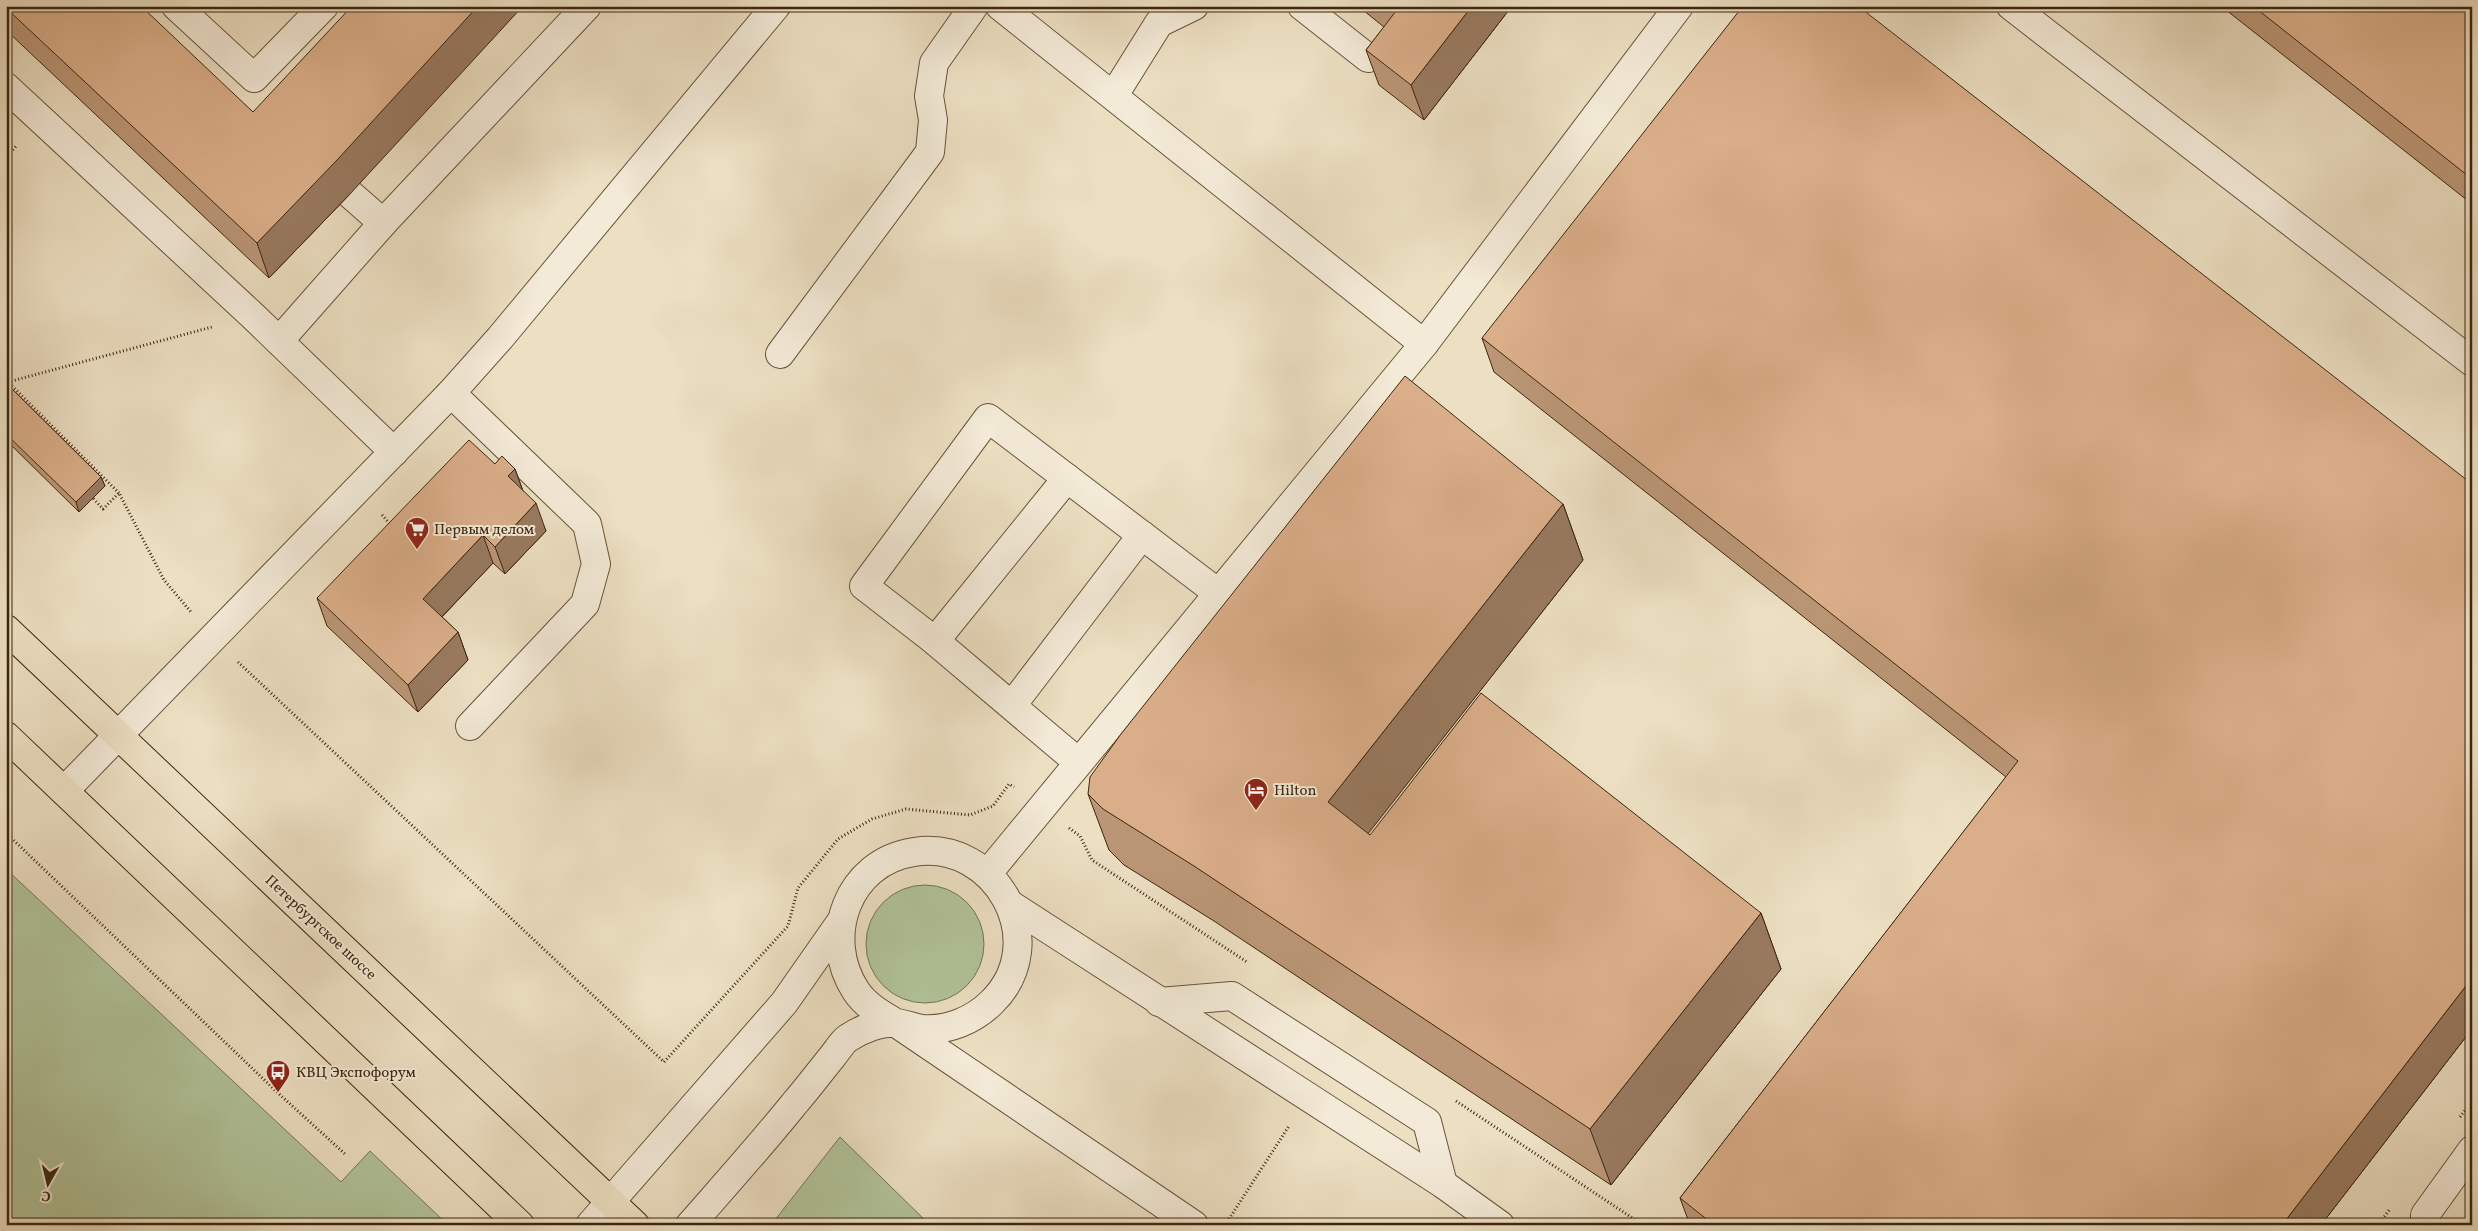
<svg xmlns="http://www.w3.org/2000/svg" width="2478" height="1231" viewBox="0 0 2478 1231" font-family="Vollkorn,serif">
  <rect width="100%" height="100%" fill="#ecdfc2"/>
  <filter id="stains"><feTurbulence type="fractalNoise" baseFrequency=".004" numOctaves="4"/><feColorMatrix values="0 0 0 0 .2 0 0 0 0 .09 0 0 0 0 .02 0 0 0 .5 -.17"/></filter>
  <radialGradient id="worn" r=".72"><stop offset=".6" stop-color="#630" stop-opacity="0"/><stop offset="1" stop-color="#630" stop-opacity=".3"/></radialGradient>
  <g fill="#b1c399" stroke="#767454">
    <path d="M6 869 341 1182 370 1151 448 1225H6Z"/>
    <circle cx="925" cy="944" r="59"/>
    <path d="M840 1137 930 1225H771Z"/>
  </g>
  <g fill="none" stroke-linecap="round" stroke-linejoin="round">
    <defs>
      <g id="minor">
        <path d="M176 6 254 78 324 6"/>
        <path d="M1000 6 1424 344"/>
        <path d="M1302 6 1368 58"/>
        <path d="M2011 6 2472 362"/>
        <path d="M6 87 253 316 394 452"/>
        <path d="M1114 95 1159 23 1194 6"/>
        <path d="M350 194 383 223"/>
        <path d="M279 341 383 223 587 6"/>
        <path d="M780 354 930 152 933 120 929 96 934 63 974 6"/>
        <path d="M451 393 587 524 596 564 585 604 470 726"/>
        <path d="M935 641 1067 478"/>
        <path d="M1013 704 1142 535"/>
        <path d="M1078 762 935 641 864 586 988 418 1218 593"/>
        <path d="M64 791 451 393 500 338 776 6"/>
        <path d="M988 873 1424 344 1679 6"/>
        <path d="M1011 905 1443 1184 1500 1225"/>
        <path d="M1159 1002 1232 996 1427 1122 1443 1184"/>
        <path d="M590 1225 784 1003 840 923"/>
        <path d="M690 1225C725 1185 761 1145 794 1104 807 1089 819 1073 832 1057 837 1051 842 1042 848 1038 861 1029 882 1021 897 1023 905 1024 914 1028 922 1029 948 1031 974 1020 992 1002 1053 942 996 839 914 852 847 862 821 938 856 991 866 1006 881 1014 896 1023L1194 1225"/>
        <path d="M2425 1225V1215L2472 1150"/>
      </g>
      <g id="major">
        <path d="M6 629 635 1225"/>
        <path d="M6 736 520 1225"/>
      </g>
    </defs>
    <use href="#minor" stroke="#68543c" stroke-width="30"/>
    <use href="#major" stroke="#3c260f" stroke-width="30"/>
    <g stroke="#3c260f" stroke-width="3" stroke-dasharray="1 2.5" stroke-linecap="butt">
      <path d="M6 158 17 145"/>
      <path d="M7 381 119 493"/>
      <path d="M8 382 212 327"/>
      <path d="M91 496 103 509 119 493 164 580 191 612"/>
      <path d="M382 515 391 525"/>
      <path d="M238 662 664 1062 788 926 798 888 838 839 872 819 906 809 970 815 993 806 1009 784 1014 787"/>
      <path d="M1069 828 1080 836 1092 860 1247 962"/>
      <path d="M6 833 278 1093 345 1154"/>
      <path d="M1456 1101 1643 1225"/>
      <path d="M2460 1117 2472 1101"/>
      <path d="M1229 1219 1289 1126"/>
      <path d="M2378 1225 2390 1209"/>
    </g>
    <use href="#minor" stroke="#f3ead7" stroke-width="28"/>
    <use href="#major" stroke="#ecdfc2" stroke-width="28"/>
  </g>
  <g fill="#bb9676" stroke="#3c260f">
    <path d="M6 6 253 112 350 194 269 278 6 30Z"/>
    <path d="M1358 6H1512L1424 120 1379 85 1366 50 1384 27Z"/>
    <path d="M2221 6H2472V204Z"/>
    <path d="M1482 338 2472 1029 2321 1225H1690L1680 1198 2006 777 1494 372Z"/>
    <path d="M6 383 101 477 105 486 79 512 6 440Z"/>
    <path d="M495 464 515 469 523 491 546 531 505 574 493 563 442 617 458 632 468 660 418 712 327 626 317 598Z"/>
    <path d="M1563 504 1583 560 1368 833 1370 835 1761 913 1781 969 1611 1185 1214 921 1124 865 1109 850 1088 794Z"/>
  </g>
  <g fill="#997a60" stroke="#3c260f">
    <path d="M478 6H523L350 194 269 278 257 243Z"/>
    <path d="M1472 6H1512L1424 120 1411 85Z"/>
    <path d="M515 469 525 497 508 476Z"/>
    <path d="M101 477 105 486 79 512 76 502Z"/>
    <path d="M536 503 546 531 505 574 495 547Z"/>
    <path d="M1563 504 1583 560 1349 858 1328 802Z"/>
    <path d="M483 535 493 563 433 626 423 599Z"/>
    <path d="M458 632 468 660 418 712 408 685Z"/>
    <path d="M1761 913 1781 969 1611 1185 1590 1129Z"/>
    <path d="M2472 978V1029L2321 1225H2282Z"/>
  </g>
  <g fill="#daae89" stroke="#3c260f">
    <path d="M6 6H141L253 112 352 6H478L338 159 257 243 6 8Z"/>
    <path d="M1390 6H1472L1411 85 1366 50 1396 11Z"/>
    <path d="M1743 6H1858L2472 484V978L2282 1225H1714L1680 1198 2018 761 1482 338Z"/>
    <path d="M2253 6H2472V179Z"/>
    <path d="M1405 376 1563 504 1328 802 1370 835 1481 693 1761 913 1590 1129 1194 866 1103 809 1088 794 1090 777 1121 734Z"/>
    <path d="M6 383 101 477 76 502 6 434Z"/>
    <path d="M469 440 495 464 502 456 515 469 508 476 536 503 495 547 483 535 423 599 458 632 408 685 317 598Z"/>
  </g>
  <defs>
    <symbol id="supermarket-pin" viewBox="-11 -11 22 30"><path d="M0 17L-7.5 6A9.5 9.5 0 1 1 7.5 6Z" fill="#8f2418" stroke="#f3ead7"/><path d="M-6-5.5h2.5l.6 2H6L4.5 2H-2.5L-4.4-4H-6ZM-1.5 3.2a1.3 1.3 0 1 0 .1 0ZM3 3.2a1.3 1.3 0 1 0 .1 0Z" fill="#fff"/></symbol>
    <symbol id="hotel-pin" viewBox="-11 -11 22 30"><path d="M0 17L-7.5 6A9.5 9.5 0 1 1 7.5 6Z" fill="#8f2418" stroke="#f3ead7"/><path d="M-6-4.5h1.5V1H6V5H4.5V3h-9V5H-6ZM-4 0a1.8 1.8 0 1 1 3.6 0ZM.5 0V-2.5h3Q6-2.5 6 0Z" fill="#fff"/></symbol>
    <symbol id="bus-pin" viewBox="-11 -11 22 30"><path d="M0 17L-7.5 6A9.5 9.5 0 1 1 7.5 6Z" fill="#8f2418" stroke="#f3ead7"/><path d="M-5-6H5V4H4V6H2V4H-2V6H-4V4H-5ZM-3.5-4V0h7V-4ZM-3.5 1.2v1.5H-2V1.2ZM2 1.2v1.5H3.5V1.2Z" fill="#fff"/></symbol>
  </defs>
  <g fill-rule="evenodd">
    <use href="#supermarket-pin" x="403" y="515" width="28" height="38"/>
    <use href="#hotel-pin" x="1242" y="776" width="28" height="38"/>
    <use href="#bus-pin" x="264" y="1058" width="28" height="38"/>
  </g>
  <g text-anchor="middle" stroke-width="4" stroke-linejoin="round" paint-order="stroke">
    <g font-size="15" fill="#3c260f" stroke="#f3ead7" text-anchor="start">
      <text x="434" y="534">Первым делом</text>
      <text x="1274" y="795">Hilton</text>
      <text x="296" y="1077">КВЦ Экспофорум</text>
    </g>
    <g font-size="15" fill="#3c260f" stroke="#f3ead7">
      <text transform="translate(321 927) rotate(43)" y="5">Петербургское шоссе</text>
    </g>
  </g>
  <rect width="2478" height="1231" fill="none" stroke="#ecdfc2" stroke-width="25"/>
  <rect x="8" y="8" width="2463" height="1216" fill="none" stroke="#3c260f" stroke-width="2.5"/>
  <rect x="12" y="12" width="2453" height="1206" fill="none" stroke="#3c260f"/>
  <g transform="translate(48 1184) rotate(188)" stroke="#f3ead7" stroke-width="4" paint-order="stroke">
  <path d="M0-4L9 19L0 12L-9 19Z" fill="#3c260f"/>
  <text y="-8" font-size="14" font-weight="bold" text-anchor="middle" fill="#3c260f">С</text>
  </g>
  <rect width="100%" height="100%" filter="url(#stains)"/>
  <rect width="100%" height="100%" fill="url(#worn)"/>
</svg>
